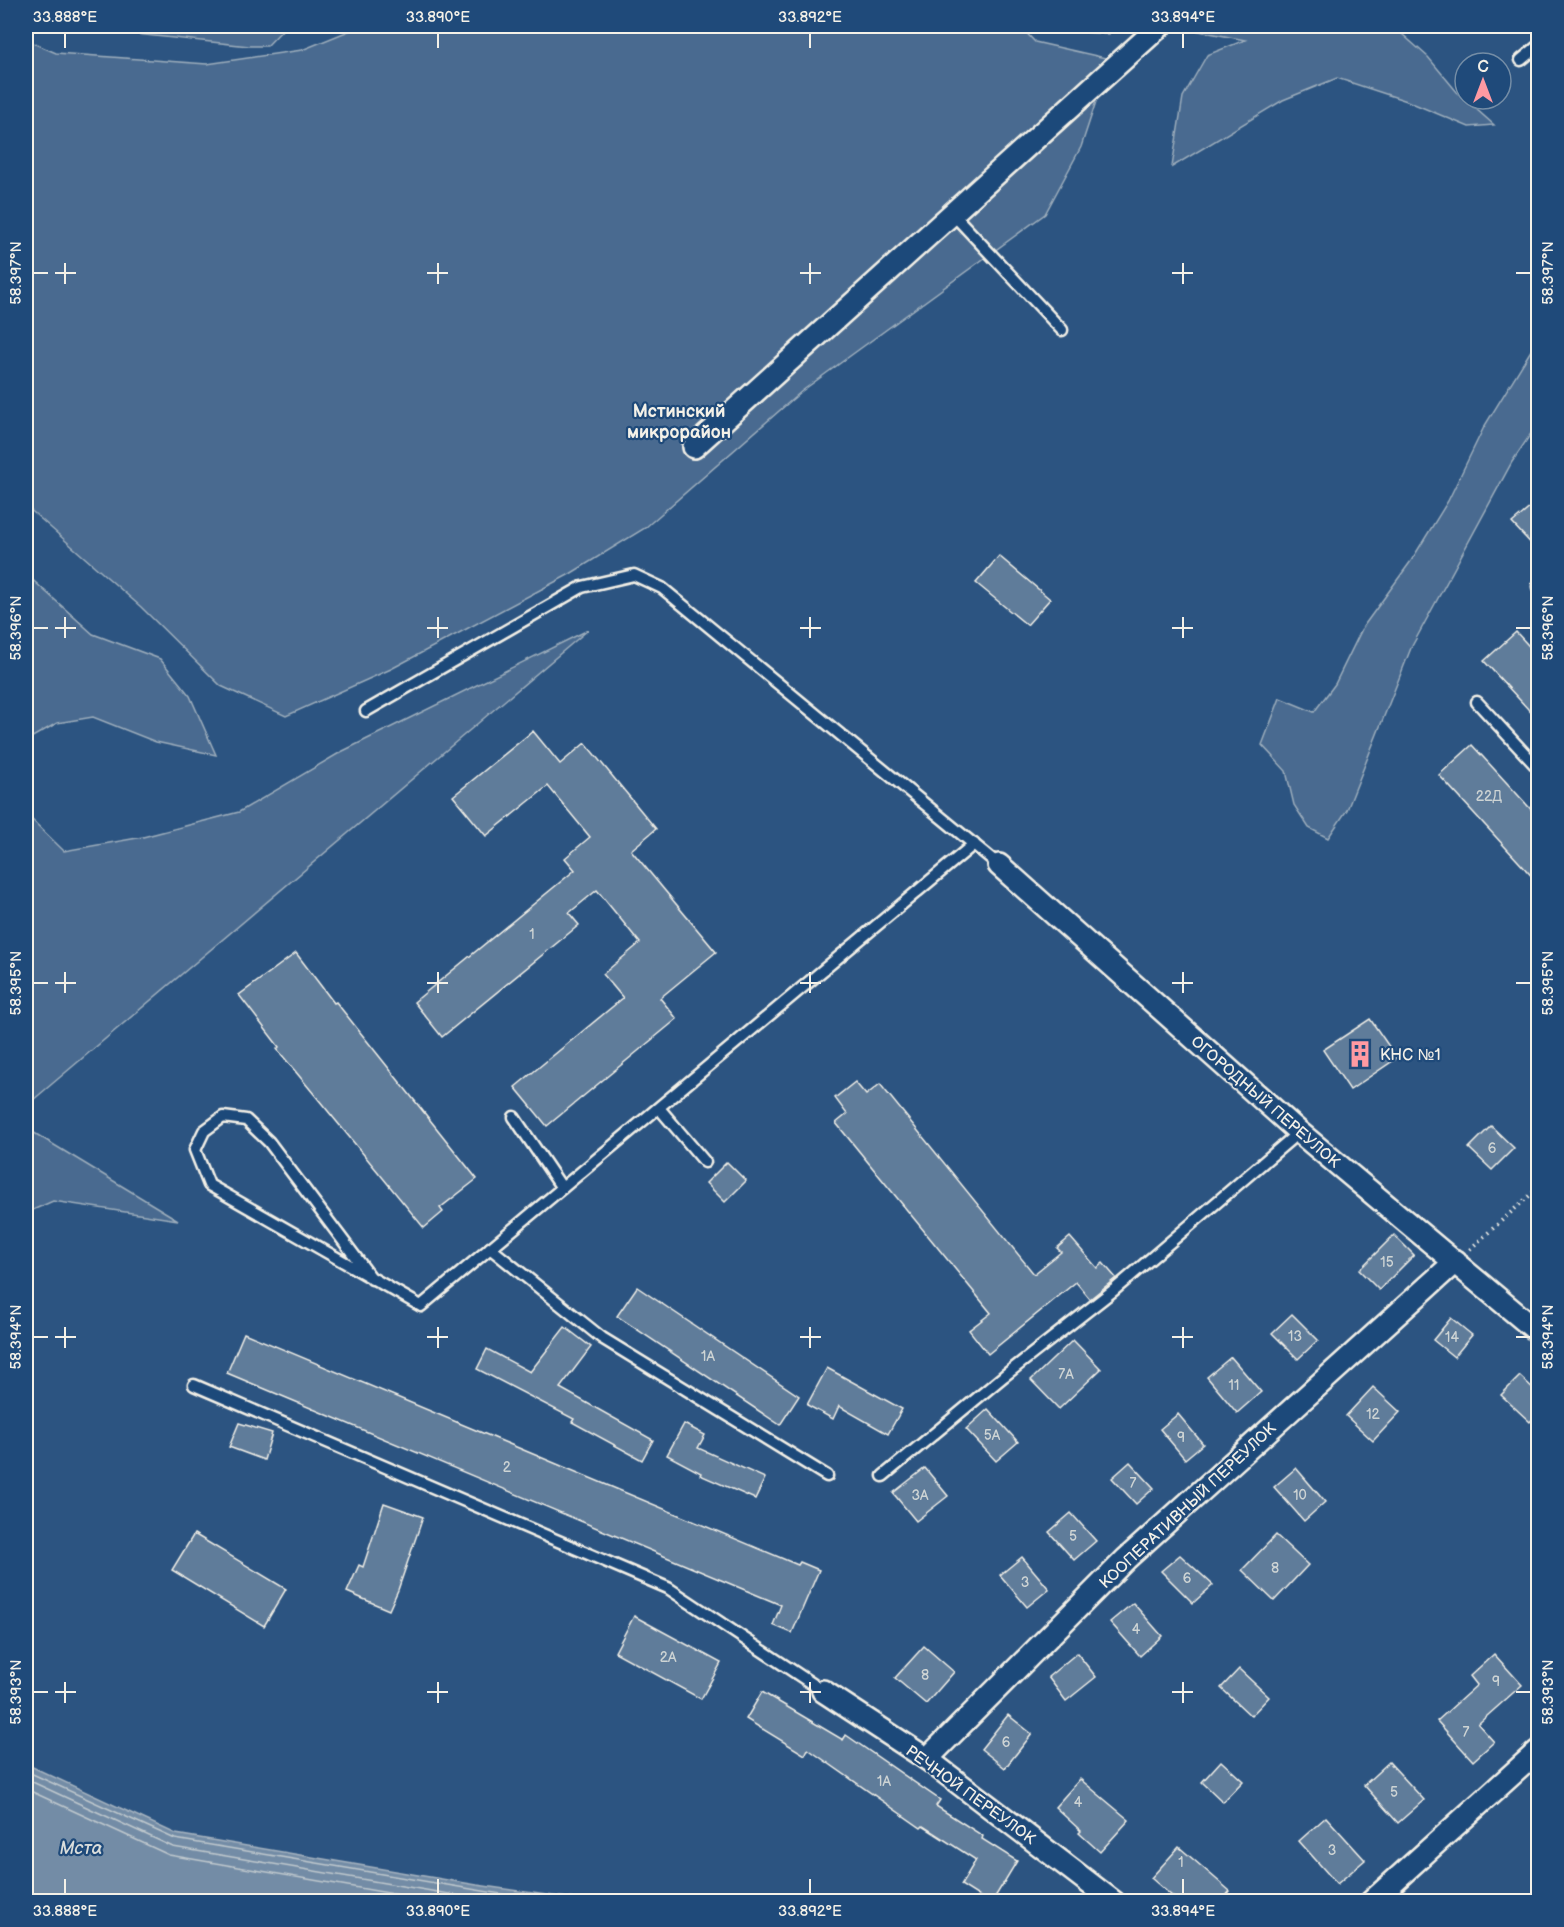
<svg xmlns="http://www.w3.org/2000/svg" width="1564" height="1927" viewBox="0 0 1564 1927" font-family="'Balsamiq Sans',sans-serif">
  <rect width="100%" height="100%" fill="#2c5481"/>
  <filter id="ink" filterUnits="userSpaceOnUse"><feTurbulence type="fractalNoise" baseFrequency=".0167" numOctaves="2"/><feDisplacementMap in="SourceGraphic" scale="12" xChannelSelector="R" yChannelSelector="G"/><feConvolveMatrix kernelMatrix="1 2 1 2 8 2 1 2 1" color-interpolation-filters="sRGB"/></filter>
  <g filter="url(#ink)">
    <g fill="#496b90" stroke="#9eaebc" stroke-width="1.5">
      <path d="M60 26H286L267 46H249Z"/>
      <path d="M361 26H1020L1035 42 1110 59 1081 147 1045 214 802 391 645 528 570 574 391 669 286 716 221 686 141 607 26 506V40L56 53 207 64 302 50Z"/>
      <path d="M1062 26H1109V34L1069 31Z"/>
      <path d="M1185 26H1393L1428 57 1457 92 1494 125 1469 127 1407 101 1337 78 1283 100 1172 167 1183 97 1207 55 1245 40 1189 29Z"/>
      <path d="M1538 339V423L1512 462 1411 648 1347 810 1328 838 1309 828 1294 805 1286 771 1262 745 1280 698 1314 712 1335 684 1363 627 1411 561 1448 501 1484 427Z"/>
      <path d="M26 574 93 634 160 659 190 696 216 755 156 742 93 717 57 723 29 739 26 734Z"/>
      <path d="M588 630 26 1106V814L64 851 143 837 239 812 341 752Z"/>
      <path d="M26 1128 178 1220 53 1201 26 1213Z"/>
    </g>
    <path fill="#738ca6" stroke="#a7b4c0" stroke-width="1.5" d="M26 1764 176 1834 477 1885 589 1901H26Z"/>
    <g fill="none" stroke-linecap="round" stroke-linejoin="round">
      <g stroke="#c0c9ce" stroke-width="1.5">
        <path d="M26 1771 175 1839 548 1902"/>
        <path d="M26 1779 173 1847 496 1902"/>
        <path d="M26 1789 169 1855 440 1902"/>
      </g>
    </g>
    <g fill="#5e7b9a" stroke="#f4f1e8" stroke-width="1.5">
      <path d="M1539 500V552L1512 523Z"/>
      <path d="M999 556 1050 599 1027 625 976 583Z"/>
      <path d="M1516 632 1539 657V721L1484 661Z"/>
      <path d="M533 731 560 764 585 743 656 829 631 850 716 952 660 998 677 1019 547 1126 515 1087 623 998 603 974 640 943 597 890 569 913 579 925 442 1037 414 1002 575 870 565 858 590 837 548 786 486 836 453 796Z"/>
      <path d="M1472 745 1539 818V884L1439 775Z"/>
      <path d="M296 953 334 1003 336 1002 477 1179 440 1208 443 1212 424 1228 277 1049 279 1047 239 995Z"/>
      <path d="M1370 1019 1397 1058 1350 1090 1323 1050Z"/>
      <path d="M855 1082 866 1095 880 1084 1034 1274 1061 1252 1057 1248 1070 1237 1097 1268 1103 1263 1116 1278 1090 1299 1076 1282 988 1354 969 1330 991 1313 836 1123 847 1114 835 1098Z"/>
      <path d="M1491 1126 1514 1148 1492 1170 1469 1148Z"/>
      <path d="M727 1162 746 1181 725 1202 706 1183Z"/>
      <path d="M1394 1235 1414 1255 1379 1290 1359 1270Z"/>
      <path d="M637 1287 799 1396 780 1425 617 1316Z"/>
      <path d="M1292 1314 1318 1340 1298 1359 1272 1333Z"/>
      <path d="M1451 1318 1472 1335 1454 1357 1433 1340Z"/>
      <path d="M565 1327 591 1347 560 1388 653 1440 642 1460 572 1422 574 1419 477 1369 487 1349 530 1372Z"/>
      <path d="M244 1333 798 1565 800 1562 819 1570 792 1633 773 1625 781 1605 227 1373Z"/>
      <path d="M1073 1340 1101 1369 1059 1409 1031 1380Z"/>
      <path d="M1231 1357 1261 1392 1237 1413 1207 1377Z"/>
      <path d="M827 1368 902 1409 888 1434 839 1406 833 1419 807 1405Z"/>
      <path d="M1520 1376 1539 1394V1412L1530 1422 1501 1395Z"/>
      <path d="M1373 1387 1400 1412 1373 1441 1346 1416Z"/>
      <path d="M988 1409 1018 1442 996 1461 966 1429Z"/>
      <path d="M1178 1414 1203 1444 1185 1459 1160 1429Z"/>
      <path d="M239 1423 272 1433 264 1460 229 1447Z"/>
      <path d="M684 1424 705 1435 698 1448 765 1478 755 1499 700 1475 701 1473 667 1455Z"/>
      <path d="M1130 1462 1154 1488 1136 1504 1112 1478Z"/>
      <path d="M925 1468 948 1496 916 1521 893 1493Z"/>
      <path d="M1296 1468 1325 1502 1304 1521 1274 1487Z"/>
      <path d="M384 1503 423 1517 398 1590 389 1610 347 1592 359 1565 363 1567Z"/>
      <path d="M1071 1513 1096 1541 1074 1560 1049 1532Z"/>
      <path d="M194 1534 286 1589 264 1626 172 1570Z"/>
      <path d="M1276 1535 1308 1565 1274 1601 1242 1570Z"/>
      <path d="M1180 1555 1213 1585 1193 1603 1161 1571Z"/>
      <path d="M1022 1557 1049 1589 1027 1607 1000 1575Z"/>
      <path d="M1133 1603 1162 1636 1140 1656 1110 1622Z"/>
      <path d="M634 1616 721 1663 701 1699 615 1652Z"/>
      <path d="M924 1646 954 1672 926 1704 895 1678Z"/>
      <path d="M1077 1653 1096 1677 1066 1701 1048 1677Z"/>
      <path d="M1494 1654 1522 1685 1478 1724 1494 1742 1473 1761 1437 1721 1477 1685 1470 1676Z"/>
      <path d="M1239 1669 1269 1697 1251 1716 1221 1688Z"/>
      <path d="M762 1692 843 1740 846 1735 940 1800 936 1806 983 1836 982 1839 1017 1861 992 1902H988L961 1885 976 1860 923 1826 921 1828 808 1749 805 1755 746 1719Z"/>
      <path d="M1008 1715 1032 1734 1005 1768 981 1749Z"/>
      <path d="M1221 1761 1243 1781 1223 1802 1202 1782Z"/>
      <path d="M1389 1762 1424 1800 1398 1823 1364 1785Z"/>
      <path d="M1080 1779 1129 1820 1100 1852 1079 1833 1081 1831 1055 1807Z"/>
      <path d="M1326 1817 1365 1860 1337 1884 1299 1841Z"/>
      <path d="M1179 1847 1230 1891 1221 1902H1179L1151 1878Z"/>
    </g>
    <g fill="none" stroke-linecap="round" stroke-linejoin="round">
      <defs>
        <g id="lane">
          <path d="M1521 60 1538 46"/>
          <path d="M952 213 1062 330"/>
          <path d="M1538 586V587"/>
          <path d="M1477 702 1538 768"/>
          <path d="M366 711 582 587 634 575 662 588 999 865"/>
          <path d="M659 1108 705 1162"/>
          <path d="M514 1117 562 1188"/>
          <path d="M490 1248 602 1338 827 1476"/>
          <path d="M372 1279 269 1142 246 1120 223 1117 204 1131 195 1150 209 1185 421 1306 974 844"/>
          <path d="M194 1385 668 1588 823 1691"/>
          <path d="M883 1476 1004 1376 1114 1290 1299 1132"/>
        </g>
        <g id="street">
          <path d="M694 447 1160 26"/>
          <path d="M999 865 1299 1132 1538 1332"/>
          <path d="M823 1691 927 1759 1114 1902"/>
          <path d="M927 1759 1126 1559 1456 1261"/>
          <path d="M1371 1902 1538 1751"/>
        </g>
      </defs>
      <use href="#lane" stroke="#f4f1e8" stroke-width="15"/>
      <use href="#street" stroke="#f4f1e8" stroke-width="26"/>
      <path stroke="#f4f1e8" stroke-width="4" stroke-dasharray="1.5 4.5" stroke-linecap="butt" d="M1470 1249 1538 1188"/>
      <use href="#lane" stroke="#1f4a7a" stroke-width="10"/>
      <use href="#street" stroke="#1f4a7a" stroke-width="21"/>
    </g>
  </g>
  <path fill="none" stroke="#f4f1e8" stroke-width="2" d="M65 33V48M438 33V48M810 33V48M1183 33V48M65 263V284M438 263V284M810 263V284M1183 263V284M33 273H48M55 273H76M427 273H448M800 273H821M1172 273H1193M1516 273H1531M65 617V638M438 617V638M810 617V638M1183 617V638M33 628H48M55 628H76M427 628H448M800 628H821M1172 628H1193M1516 628H1531M65 972V993M438 972V993M810 972V993M1183 972V993M33 983H48M55 983H76M427 983H448M800 983H821M1172 983H1193M1516 983H1531M65 1327V1348M438 1327V1348M810 1327V1348M1183 1327V1348M33 1337H48M55 1337H76M427 1337H448M800 1337H821M1172 1337H1193M1516 1337H1531M65 1682V1703M438 1682V1703M810 1682V1703M1183 1682V1703M33 1692H48M55 1692H76M427 1692H448M800 1692H821M1172 1692H1193M1516 1692H1531M65 1879V1894M438 1879V1894M810 1879V1894M1183 1879V1894"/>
  <defs>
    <symbol id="building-bare" viewBox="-9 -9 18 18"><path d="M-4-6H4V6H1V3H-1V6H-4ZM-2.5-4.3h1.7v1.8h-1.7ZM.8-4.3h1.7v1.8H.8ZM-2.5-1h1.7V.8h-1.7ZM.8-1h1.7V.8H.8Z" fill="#ff9aa2" stroke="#1f4a7a" stroke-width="2.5" paint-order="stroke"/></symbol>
  </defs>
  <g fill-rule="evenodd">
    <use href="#building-bare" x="1341" y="1035" width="38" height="38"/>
  </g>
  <g text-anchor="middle" stroke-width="4.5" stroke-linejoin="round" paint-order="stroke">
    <g font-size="14" fill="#ced4d4">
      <text x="1489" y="801">22Д</text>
      <text x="532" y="939">1</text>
      <text x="1492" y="1153">6</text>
      <text x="1387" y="1267">15</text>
      <text x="1295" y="1341">13</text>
      <text x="1452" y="1342">14</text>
      <text x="708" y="1361">1А</text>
      <text x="1066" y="1379">7А</text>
      <text x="1234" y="1390">11</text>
      <text x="1373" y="1419">12</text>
      <text x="992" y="1440">5А</text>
      <text x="1181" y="1442">9</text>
      <text x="507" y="1472">2</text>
      <text x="1133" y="1488">7</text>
      <text x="920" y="1500">3А</text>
      <text x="1300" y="1500">10</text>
      <text x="1073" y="1541">5</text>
      <text x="1275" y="1573">8</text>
      <text x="1187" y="1583">6</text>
      <text x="1025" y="1587">3</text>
      <text x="1136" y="1634">4</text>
      <text x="668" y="1662">2А</text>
      <text x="925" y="1680">8</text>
      <text x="1496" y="1686">9</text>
      <text x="1466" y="1737">7</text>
      <text x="1006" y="1747">6</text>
      <text x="884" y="1786">1А</text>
      <text x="1394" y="1797">5</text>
      <text x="1078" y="1807">4</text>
      <text x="1332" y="1855">3</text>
      <text x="1181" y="1867">1</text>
    </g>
    <g font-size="16" fill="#f4f1e8" stroke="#1f4a7a" text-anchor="start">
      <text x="1380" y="1060">КНС №1</text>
    </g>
    <g font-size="16" fill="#f4f1e8" stroke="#1f4a7a">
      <text transform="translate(1266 1101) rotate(41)" y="6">ОГОРОДНЫЙ ПЕРЕУЛОК</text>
      <text transform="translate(1187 1505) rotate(-43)" y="6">КООПЕРАТИВНЫЙ ПЕРЕУЛОК</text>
      <text transform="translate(971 1794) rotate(36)" y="6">РЕЧНОЙ ПЕРЕУЛОК</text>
    </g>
    <g font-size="18" font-weight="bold" fill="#f4f1e8" stroke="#1f4a7a">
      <text x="679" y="417">Мстинский<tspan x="679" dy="21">микрорайон</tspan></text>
    </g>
    <g font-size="18" font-style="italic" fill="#dadddb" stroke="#1f4a7a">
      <text x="81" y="1854">Мста</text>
    </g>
  </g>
  <rect width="1564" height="1927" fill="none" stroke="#1f4a7a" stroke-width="66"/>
  <g transform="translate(1483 81)"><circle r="28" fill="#1f4a7a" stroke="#748da6" stroke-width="1.5"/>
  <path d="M0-4.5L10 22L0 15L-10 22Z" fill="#ff9aa2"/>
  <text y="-9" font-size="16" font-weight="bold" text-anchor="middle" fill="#f4f1e8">С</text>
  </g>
  <rect x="33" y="33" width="1498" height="1861" fill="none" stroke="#f4f1e8" stroke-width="2"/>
  <g font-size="15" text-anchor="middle" fill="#f4f1e8">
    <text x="65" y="22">33.888°E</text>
    <text x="438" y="22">33.890°E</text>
    <text x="810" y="22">33.892°E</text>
    <text x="1183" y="22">33.894°E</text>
    <text transform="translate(16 273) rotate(-90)" y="5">58.397°N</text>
    <text transform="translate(1548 273) rotate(-90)" y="5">58.397°N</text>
    <text transform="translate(16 628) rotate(-90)" y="5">58.396°N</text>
    <text transform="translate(1548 628) rotate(-90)" y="5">58.396°N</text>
    <text transform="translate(16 983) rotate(-90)" y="5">58.395°N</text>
    <text transform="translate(1548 983) rotate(-90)" y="5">58.395°N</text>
    <text transform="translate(16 1337) rotate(-90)" y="5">58.394°N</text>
    <text transform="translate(1548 1337) rotate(-90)" y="5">58.394°N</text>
    <text transform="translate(16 1692) rotate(-90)" y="5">58.393°N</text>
    <text transform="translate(1548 1692) rotate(-90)" y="5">58.393°N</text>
    <text x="65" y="1916">33.888°E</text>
    <text x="438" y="1916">33.890°E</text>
    <text x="810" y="1916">33.892°E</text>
    <text x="1183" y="1916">33.894°E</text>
  </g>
</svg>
